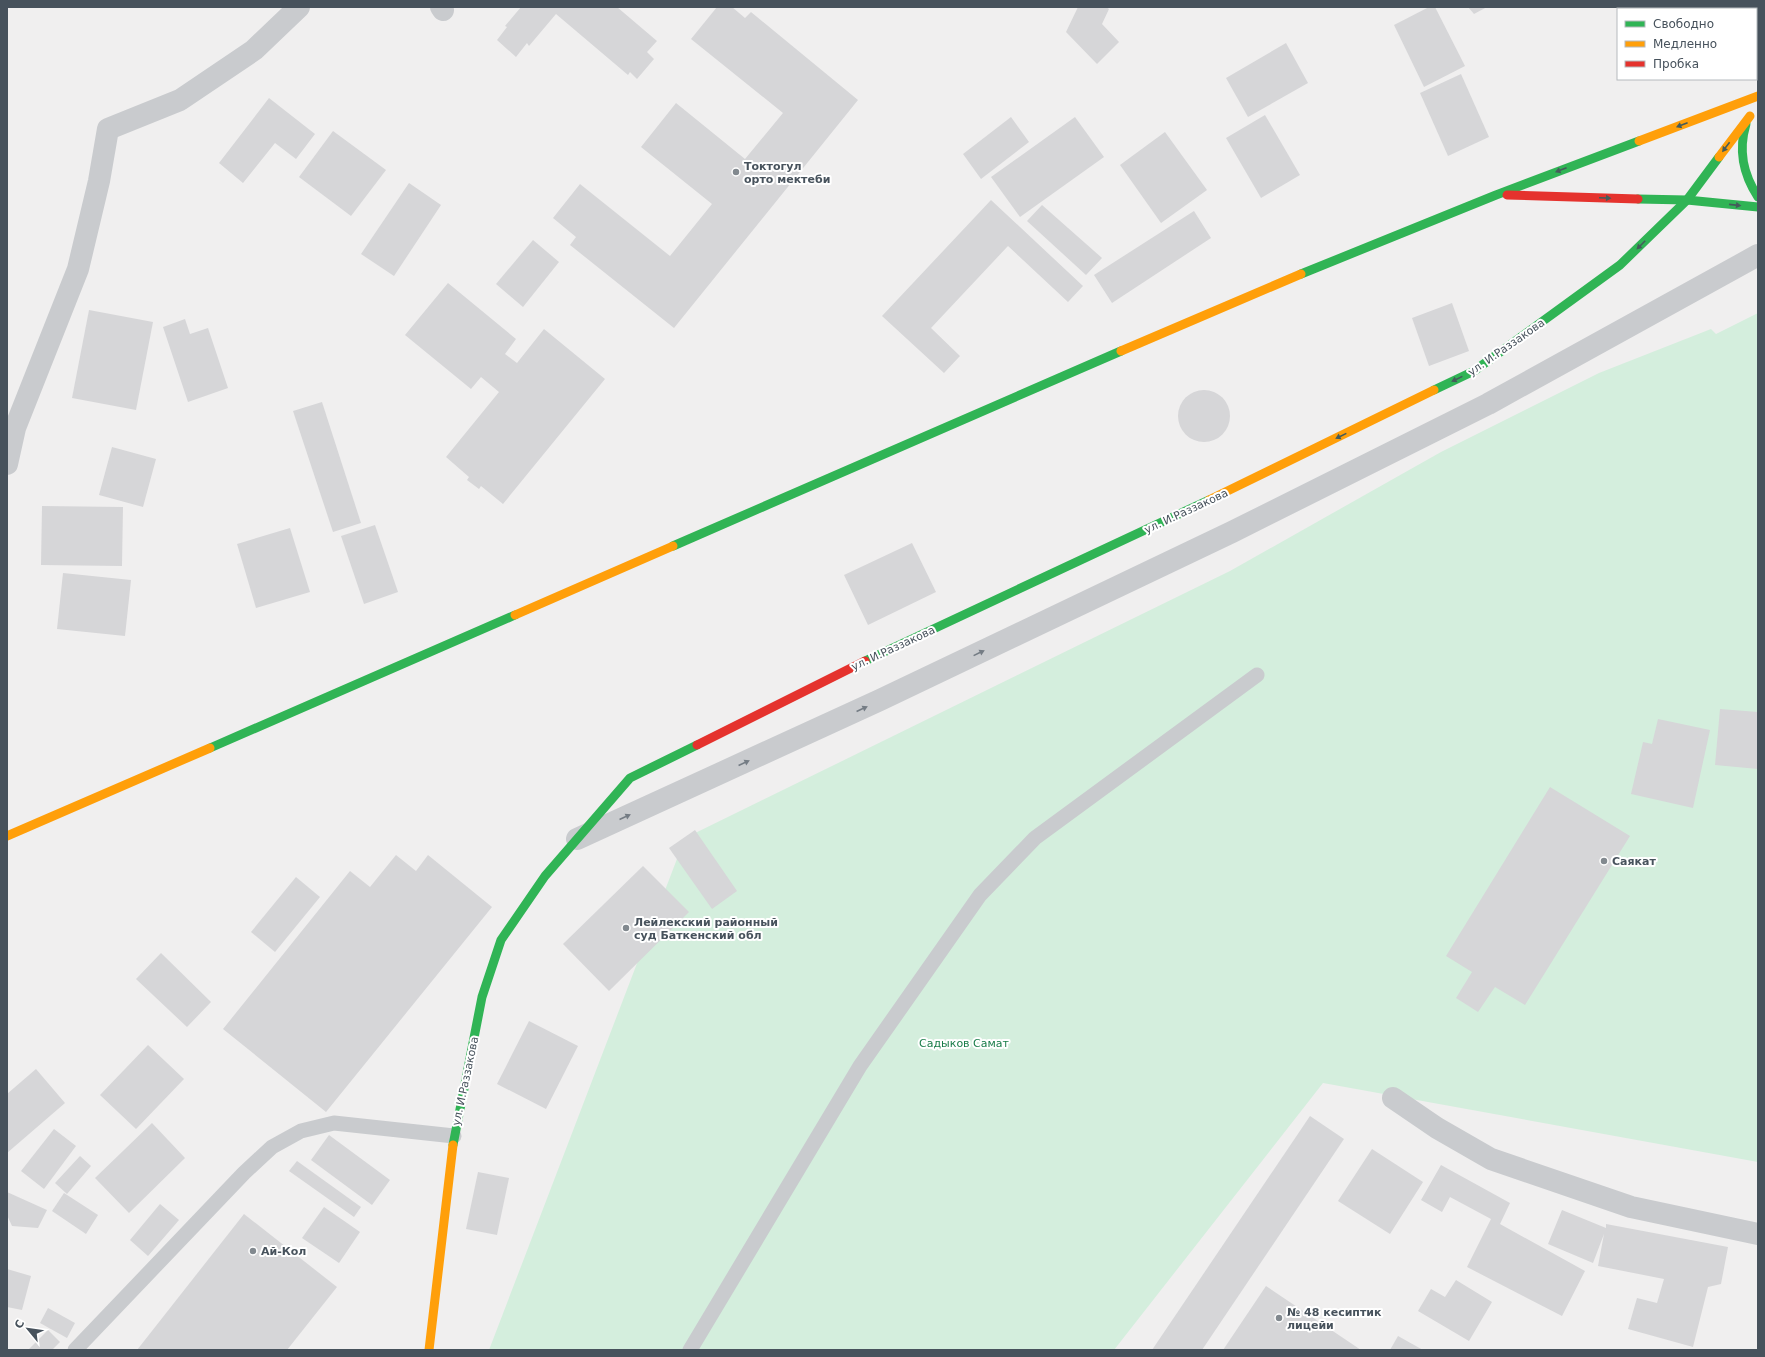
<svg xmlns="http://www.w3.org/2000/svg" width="1765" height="1357" viewBox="0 0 1765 1357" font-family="'DejaVu Sans',sans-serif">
  <rect width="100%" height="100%" fill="#f0efef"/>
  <path fill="#d4eedd" d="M1758 313V1162L1323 1083 1114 1350H489L685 838 1230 571 1441 452 1599 373 1711 329 1716 334Z"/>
  <g fill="#d6d6d8">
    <path d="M521 7H617L657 41 647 52 654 59 637 79 630 72 628 75 556 14 529 46 527 43 516 57 497 40 507 27 505 26Z"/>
    <path d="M717 7H732L745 18 751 12 858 100 674 328 570 245 576 237 553 218 580 184 670 256 712 204 641 147 676 103 745 159 783 113 691 39Z"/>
    <path d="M1078 7H1106L1109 9 1102 24 1119 42 1097 64 1066 32Z"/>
    <path d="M1429 7H1435L1465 66 1424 87 1394 25Z"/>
    <path d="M1468 7H1487L1474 14Z"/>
    <path d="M1286 43 1308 83 1248 117 1226 78Z"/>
    <path d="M1461 74 1489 137 1448 156 1420 93Z"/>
    <path d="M269 98 315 134 296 159 275 143 243 183 219 163Z"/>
    <path d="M1265 115 1300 175 1261 198 1226 138Z"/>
    <path d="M1011 117 1029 142 981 179 963 154Z"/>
    <path d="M1075 117 1104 157 1020 217 991 177Z"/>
    <path d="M333 131 386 170 351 216 299 177Z"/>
    <path d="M1165 132 1207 190 1161 223 1120 165Z"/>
    <path d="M409 183 441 205 394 276 361 254Z"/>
    <path d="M991 200 1083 286 1068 302 1008 246 931 328 960 356 944 373 882 316Z"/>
    <path d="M1042 205 1102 258 1086 275 1027 221Z"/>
    <path d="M1194 211 1211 238 1112 303 1094 275Z"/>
    <path d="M533 240 559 262 523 307 496 284Z"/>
    <path d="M448 283 516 339 505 354 517 363 544 329 605 379 503 504 481 486 479 489 467 480 469 477 446 457 499 392 481 377 471 389 405 335Z"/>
    <path d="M1452 303 1469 351 1429 366 1412 318Z"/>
    <path d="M89 310 153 322 136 410 72 398Z"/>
    <path d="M185 319 190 334 208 328 228 388 188 402 163 327Z"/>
    <circle cx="1204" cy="416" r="26"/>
    <path d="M322 402 361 523 333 532 293 411Z"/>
    <path d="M112 447 156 459 143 507 99 495Z"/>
    <path d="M42 506 123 507 122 566 41 565Z"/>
    <path d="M375 525 398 592 364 604 341 536Z"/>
    <path d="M290 528 310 592 256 608 237 544Z"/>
    <path d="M912 543 936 592 868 625 844 575Z"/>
    <path d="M63 573 131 580 125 636 57 629Z"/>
    <path d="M1720 709 1758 712V769L1715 765Z"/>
    <path d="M1658 719 1710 730 1693 808 1631 794 1643 742 1652 744Z"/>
    <path d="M1550 787 1630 836 1525 1005 1495 987 1478 1012 1456 998 1472 972 1446 956Z"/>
    <path d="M695 830 737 891 712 909 669 848Z"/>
    <path d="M396 855 416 871 428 855 492 907 326 1112 223 1029 350 871 370 887Z"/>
    <path d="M643 866 689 912 609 991 563 944Z"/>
    <path d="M296 877 320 897 275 952 251 932Z"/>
    <path d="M161 953 211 1002 187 1027 136 979Z"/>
    <path d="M529 1021 578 1046 546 1109 497 1084Z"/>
    <path d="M148 1045 184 1079 136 1129 100 1095Z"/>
    <path d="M36 1069 65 1103 7 1153V1094Z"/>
    <path d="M1310 1116 1344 1139 1202 1350H1152Z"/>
    <path d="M152 1123 185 1158 129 1213 95 1178Z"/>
    <path d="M54 1129 76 1146 44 1189 21 1171Z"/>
    <path d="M329 1135 390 1180 372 1205 311 1160Z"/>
    <path d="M1372 1149 1423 1182 1390 1234 1338 1201Z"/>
    <path d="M80 1156 91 1166 67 1194 55 1183Z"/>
    <path d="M297 1161 361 1207 354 1217 289 1171Z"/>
    <path d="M1441 1165 1510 1203 1500 1224 1585 1271 1562 1316 1467 1267 1491 1219 1450 1197 1442 1212 1421 1200Z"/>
    <path d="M478 1172 509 1178 497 1235 466 1229Z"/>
    <path d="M7 1192 47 1210 38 1228 12 1226 7 1215Z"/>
    <path d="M64 1193 98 1215 86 1234 52 1211Z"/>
    <path d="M160 1204 179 1220 148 1256 130 1240Z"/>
    <path d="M324 1207 360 1232 339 1263 302 1238Z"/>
    <path d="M1562 1210 1606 1228V1224L1728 1247 1721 1284 1708 1287 1693 1347 1628 1329 1637 1298 1657 1303 1664 1279 1598 1266 1604 1234 1593 1263 1548 1244Z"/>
    <path d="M244 1214 337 1287 287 1350H137Z"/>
    <path d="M7 1269 31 1276 22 1310 7 1307Z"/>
    <path d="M1456 1280 1492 1302 1469 1341 1418 1311 1431 1289 1445 1297Z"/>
    <path d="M1266 1286 1361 1350H1223Z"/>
    <path d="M48 1308 75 1323 67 1338 40 1323Z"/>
    <path d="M48 1330 60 1342 52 1350H28Z"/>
    <path d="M1398 1336 1423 1350H1390Z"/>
  </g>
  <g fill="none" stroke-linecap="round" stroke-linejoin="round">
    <g stroke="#c9cbce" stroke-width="15">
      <path d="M75 1350 244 1173 272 1147 301 1131 334 1123 454 1136"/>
      <path d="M690 1350 860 1066 980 895 1035 838 1257 675"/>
    </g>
    <g stroke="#c9cbce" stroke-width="22">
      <path d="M441 7 443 10"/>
      <path d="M7 464 15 428 78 269 99 181 108 129 180 100 254 50 299 7"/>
      <path d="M577 839 880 700 1232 532 1488 404 1758 255"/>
      <path d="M1393 1098 1437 1128 1491 1159 1631 1207 1758 1234"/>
    </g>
    <g stroke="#30b455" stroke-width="9">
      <path d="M1746 124C1738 151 1743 174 1758 197"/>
      <path d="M1638 199 1687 200 1758 207"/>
      <path d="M1301 274 1496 195 1639 141"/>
      <path d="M1434 390 1474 371 1620 265 1687 200 1719 157"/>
      <path d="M673 546 1121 351"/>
      <path d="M865 661 1209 500"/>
      <path d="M210 748 515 615"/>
      <path d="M453 1145 482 997 501 940 545 876 630 778 697 745"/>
    </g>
    <g stroke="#ff9f0a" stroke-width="9">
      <path d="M1639 141 1758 96"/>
      <path d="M1719 157 1750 116"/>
      <path d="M1121 351 1301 274"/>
      <path d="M1209 500 1434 390"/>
      <path d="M515 615 673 546"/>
      <path d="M7 836 210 748"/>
      <path d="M429 1350 453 1145"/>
    </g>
    <g stroke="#e5322d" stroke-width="9">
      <path d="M1507 195 1638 199"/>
      <path d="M697 745 865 661"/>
    </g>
  </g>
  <defs><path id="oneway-solid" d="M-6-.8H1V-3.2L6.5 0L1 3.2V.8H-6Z"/></defs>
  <g fill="#455c5b">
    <use href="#oneway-solid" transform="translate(1682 125) rotate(159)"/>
    <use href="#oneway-solid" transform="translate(1726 147) rotate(127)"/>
    <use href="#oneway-solid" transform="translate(1561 170) rotate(159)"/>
    <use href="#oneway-solid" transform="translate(1605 198) rotate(2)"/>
    <use href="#oneway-solid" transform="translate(1735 205) rotate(6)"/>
    <use href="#oneway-solid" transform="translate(1641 245) rotate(135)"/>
    <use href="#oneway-solid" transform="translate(1457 379) rotate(154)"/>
    <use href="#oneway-solid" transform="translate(1341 436) rotate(154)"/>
  </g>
  <g fill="#747c84">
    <use href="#oneway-solid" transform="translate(979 653) rotate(-26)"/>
    <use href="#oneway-solid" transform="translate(862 709) rotate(-25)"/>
    <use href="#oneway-solid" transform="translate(744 763) rotate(-25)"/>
    <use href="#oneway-solid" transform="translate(625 817) rotate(-24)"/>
  </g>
  <g fill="#82898f" stroke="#fff" stroke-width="1.5">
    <circle cx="736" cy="172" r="4"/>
    <circle cx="1604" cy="861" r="4"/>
    <circle cx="626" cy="928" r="4"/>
    <circle cx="253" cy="1251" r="4"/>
    <circle cx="1279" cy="1318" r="4"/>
  </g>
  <g text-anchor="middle" stroke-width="4" stroke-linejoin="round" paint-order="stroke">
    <g font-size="11" font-weight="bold" fill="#47525c" stroke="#fff" text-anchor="start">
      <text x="744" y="170">Токтогул<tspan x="744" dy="13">орто мектеби</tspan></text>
      <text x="1612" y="865">Саякат</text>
      <text x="634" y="926">Лейлекский районный<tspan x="634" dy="13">суд Баткенский обл</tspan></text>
      <text x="261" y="1255">Ай-Кол</text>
      <text x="1287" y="1316">№ 48 кесиптик<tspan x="1287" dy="13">лицейи</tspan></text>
    </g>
    <g font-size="11" fill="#47525c" stroke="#fff">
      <text transform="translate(1506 347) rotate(-35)" y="4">ул. И.Раззакова</text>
      <text transform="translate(1186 511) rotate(-25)" y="4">ул. И.Раззакова</text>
      <text transform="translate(893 648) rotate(-25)" y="4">ул. И.Раззакова</text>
      <text transform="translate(465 1081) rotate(-78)" y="4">ул. И.Раззакова</text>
    </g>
    <g font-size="11" fill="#187c48" stroke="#fff">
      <text x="964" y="1047">Садыков Самат</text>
    </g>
  </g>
  <rect width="1765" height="1357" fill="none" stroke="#47525c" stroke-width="16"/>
  <rect x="1617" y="8" width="140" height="72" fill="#ffffff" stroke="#b5babe"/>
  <rect x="1625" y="21" width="20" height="6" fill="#30b455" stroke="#b5babe"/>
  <text x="1653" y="28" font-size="12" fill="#47525c">Свободно</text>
  <rect x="1625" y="41" width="20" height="6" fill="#ff9f0a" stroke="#b5babe"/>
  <text x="1653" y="48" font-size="12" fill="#47525c">Медленно</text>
  <rect x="1625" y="61" width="20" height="6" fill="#e5322d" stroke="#b5babe"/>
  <text x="1653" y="68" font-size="12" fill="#47525c">Пробка</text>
  <g transform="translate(28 1329) rotate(299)" stroke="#ffffff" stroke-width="3" paint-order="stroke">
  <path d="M0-3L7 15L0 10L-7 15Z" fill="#47525c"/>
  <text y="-6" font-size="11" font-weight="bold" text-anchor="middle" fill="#47525c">С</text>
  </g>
</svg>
